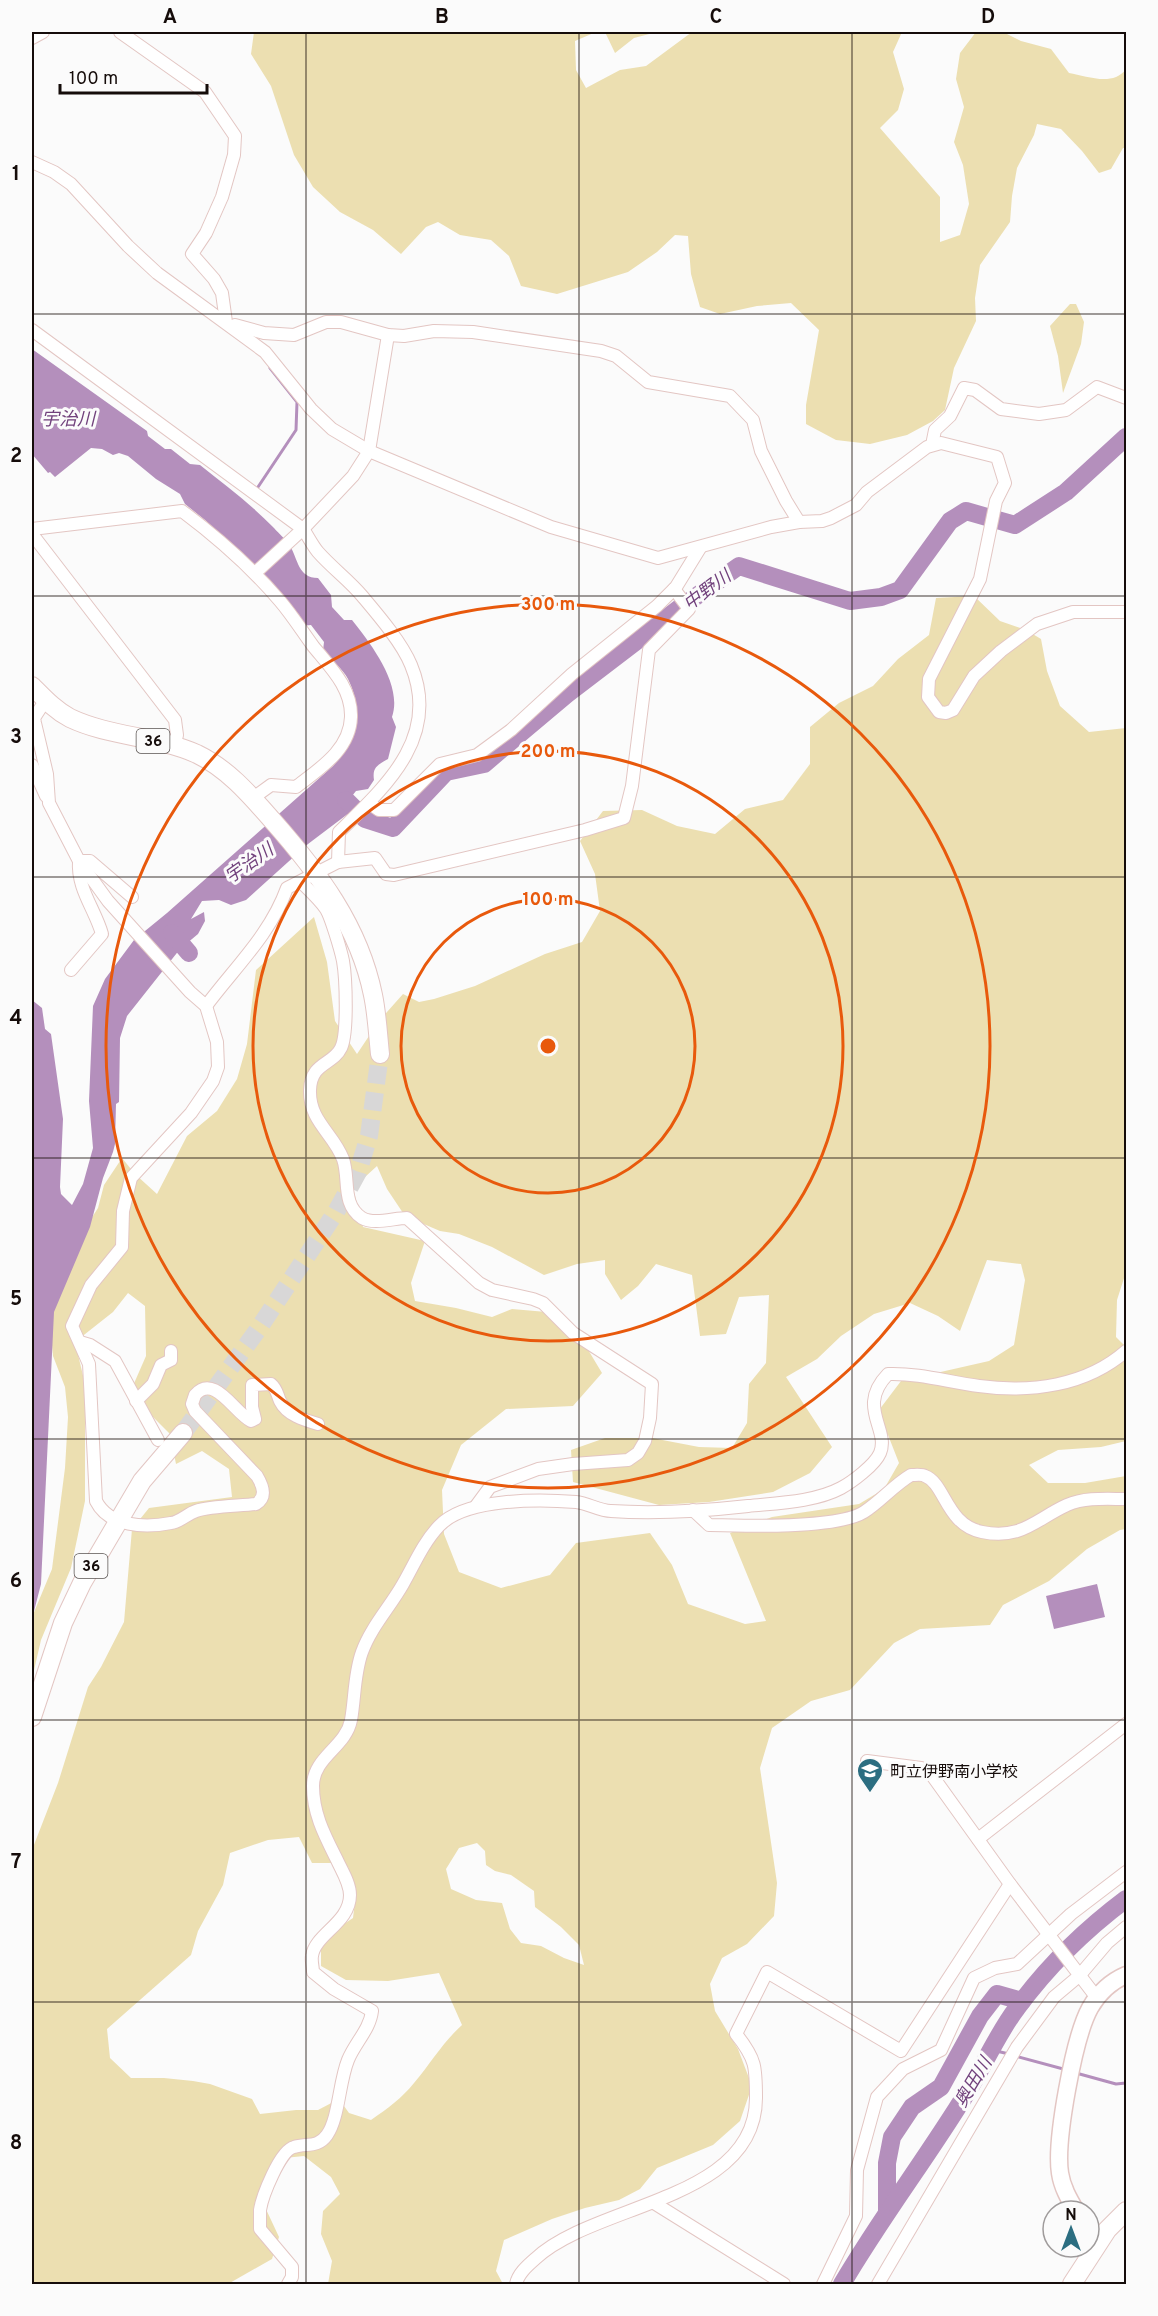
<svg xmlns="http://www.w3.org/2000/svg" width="1158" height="2316" viewBox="0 0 1158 2316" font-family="Overpass,'Noto Sans JP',sans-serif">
  <rect width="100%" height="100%" fill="#fbfbfb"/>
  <g fill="#ecdfb1" fill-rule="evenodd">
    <path d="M254 32H596L575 41 576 70 586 88 620 70 646 66 692 32H902L893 52 904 89 898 110 880 128 940 197V242L960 235 969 204 963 165 954 142 964 107 956 79 960 53 976 32H1003L1021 41 1051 49 1069 73C1087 76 1113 87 1126 69V148H1123L1111 169 1099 173 1082 151 1061 129 1037 124 1034 135 1017 168 1012 196 1010 222 980 265 975 298 976 321 954 368 945 410 933 421 907 435 870 444 836 440 806 424V405L819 330 791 303 757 306 720 314 700 307 691 274 688 236 675 235 657 252 628 272 557 294 521 286 509 256 491 240 460 235 438 222 426 227 401 254 373 230 340 212 313 187 294 155 271 86 251 54Z"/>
    <path d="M605 32H657L634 38 615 53Z"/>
    <path d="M1070 304H1076L1084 322 1081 344 1063 393 1058 356 1050 326Z"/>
    <path d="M974 596 1000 621 1026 630 1041 639 1047 671 1060 706 1089 732 1126 728V1272L1117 1300 1116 1337 1126 1347V1441L1101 1447 1058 1450 1029 1465 1048 1483H1085L1126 1476V1529L1120 1530 1087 1549 1049 1581 1003 1605 990 1625 920 1629 894 1643 850 1690 811 1701 772 1728 760 1768 777 1883 774 1916 747 1944 722 1958 710 1984 715 2011 738 2049 752 2086 740 2121 713 2145 657 2168 640 2189 619 2200 585 2208 552 2219 504 2240 496 2271 503 2284H328L332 2261 321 2234 323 2211 340 2194 331 2177 304 2156 284 2158 264 2205 279 2237 272 2259 228 2284H32V1850L58 1783 88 1687 101 1667 124 1622 132 1529 149 1508 232 1497 229 1469 202 1451 176 1464 170 1434 144 1408 132 1388 146 1356 145 1306 128 1293 113 1312 75 1342 85 1384V1501L71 1568 41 1640 32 1679V1617L52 1569 65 1468 68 1417 65 1387 53 1356 50 1324 53 1295 82 1233 98 1208 104 1185 122 1158 135 1174 157 1194 187 1136 217 1111 237 1079 247 1044 256 970 314 917 327 962 335 1021 357 1054 379 1021 403 994 419 1002 434 999 475 986 545 954 582 942 600 911 595 874 580 841 603 811 642 810 677 826 715 834 745 809 783 800 810 764V727L839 703 873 686 898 659 929 635 936 598ZM377 1166 387 1189 405 1216 440 1231 459 1234 492 1247 544 1275 577 1264 605 1260V1274L621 1300 638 1286 656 1264 692 1275 700 1336 726 1334 739 1297 769 1295 766 1363 749 1384 747 1423 732 1448 699 1447 652 1438H605L571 1450 573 1482 659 1505 709 1502 773 1492 810 1473 832 1447 786 1377 817 1359 841 1336 874 1314 910 1303 938 1316 960 1331 987 1260 1021 1264 1025 1280 1014 1345 989 1361 901 1381 873 1418 888 1435 899 1463 884 1489 859 1504 772 1517 730 1533 766 1621 745 1624 688 1604 672 1565 650 1533 576 1543 550 1575 501 1588 459 1572 444 1534 442 1490 461 1445 506 1409 573 1406 602 1373 584 1343 558 1313 512 1309 492 1317 456 1308 415 1301 411 1283 425 1241 363 1227 353 1188ZM299 1837 312 1863H333L348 1867 356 1893 353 1918 321 1939V1966L346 1980 388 1981 439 1973 462 2025C443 2042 431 2063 414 2083 402 2098 387 2109 371 2120L349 2113 339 2099 318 2110H296L260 2114 252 2099 210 2084 193 2081 164 2078H131L110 2058 107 2029 191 1955 198 1931 223 1885 230 1853 268 1840ZM477 1843 485 1851 486 1865 495 1871 511 1875 534 1891 535 1907 561 1927 579 1945 584 1965 564 1958 541 1946 521 1943 510 1929 502 1903 476 1900 451 1889 446 1869 459 1848Z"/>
  </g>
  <g fill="#b48fbc">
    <path d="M32 349 147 431 148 436 165 449H171L190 464 200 465C225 485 252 505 274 528 279 534 286 539 290 546 298 559 298 578 318 578L331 595 332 607 344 620H352C371 644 403 685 392 717L396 727 388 759C378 765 372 767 374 780L368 789 356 791 352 796 357 807 308 844 246 900 231 905 219 900 202 901 191 919 204 912 205 921 198 934 180 949 127 1016 120 1038 119 1102 116 1104 115 1144 113 1152 103 1178 90 1227 54 1312 41 1584 32 1619V1000L42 1008 45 1029 51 1034 63 1119 60 1187 61 1194 72 1205 83 1184 93 1148 89 1101 93 1006 105 979 134 940 167 913 333 766C355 740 364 711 348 679 343 669 331 660 323 651L324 642 311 625 301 626 299 614 294 613 235 548 205 520 185 504 180 494 156 479 128 456 119 453 113 455 102 449 91 448 55 477 50 472 48 473 32 454Z"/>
    <path d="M1097 1584 1105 1617 1054 1629 1046 1596Z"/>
  </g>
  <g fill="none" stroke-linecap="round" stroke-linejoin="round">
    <g stroke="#b48fbc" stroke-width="3">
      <path d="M256 490 296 430 297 402 270 368"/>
      <path d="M992 2050 1009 2054"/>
      <path d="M1015 2056 1067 2070"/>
      <path d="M1076 2073 1116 2084 1126 2083"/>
    </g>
    <g stroke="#b48fbc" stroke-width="18">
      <path d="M346 800 365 819 393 828 446 772 484 764 567 694 681 607 739 566 850 601 881 597 900 590 950 521 966 511 1015 525 1066 492 1126 437"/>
      <path d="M172 933 189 953"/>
      <path d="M887 2211V2163L892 2137 912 2107 941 2087 980 2016 997 1994 1022 2001"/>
      <path d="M842 2284C880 2219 926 2159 966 2094 984 2066 997 2034 1017 2008 1047 1967 1086 1929 1126 1899"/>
    </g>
    <path stroke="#d8d7d7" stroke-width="18" stroke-dasharray="18 9" stroke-linecap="butt" d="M183 1433 259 1328 336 1212 358 1172 369 1136 380 1054"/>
    <defs>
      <g id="street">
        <path d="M120 32 205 92 235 136 234 155 222 197 206 233 192 254 214 279 222 293 226 322"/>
        <path d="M32 38 43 32"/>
        <path d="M32 162 54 172 71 184 128 246 157 273 265 352 311 409 332 429 369 451 551 527 658 558 771 527 799 522 822 521 831 518 856 505 867 492 927 447 941 443 997 457 1005 483 996 501 980 579 929 679 928 697 939 712 946 713 953 710 974 676 1001 651 1037 624 1073 612H1126"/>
        <path d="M235 325 264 333 294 335 326 322H341L388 335 404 336 434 331 473 332 601 351 616 356 648 382 730 396 753 420 761 451 786 501 799 522"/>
        <path d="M32 330 303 529C308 536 312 545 318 552 332 568 350 581 363 597 379 616 402 643 411 665 441 737 386 786 339 832L338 862"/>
        <path d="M932 445 935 430 950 416 964 388 975 390 1001 409 1039 414 1066 410 1097 387 1126 398"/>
        <path d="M32 529 182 511C218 538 251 567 280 601 292 615 302 631 313 646 330 667 352 688 351 717 350 750 319 769 296 787L271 785 253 798"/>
        <path d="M32 534 175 720 177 735 174 747"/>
        <path d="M255 573 303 529 353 476 369 451 388 335"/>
        <path d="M45 701 34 718 35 723 47 774 49 803 79 861 108 901 190 992 206 1006 217 1042 218 1067 213 1081 191 1113 131 1178 123 1211 122 1247 91 1285 72 1326 89 1364 96 1501C109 1527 145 1528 171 1523 180 1522 187 1514 196 1511 210 1506 240 1506 256 1504 267 1497 263 1486 257 1476L195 1411 192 1404 195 1395C214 1373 234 1412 251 1421L255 1419 252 1407V1385L271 1384C277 1389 277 1394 280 1401 287 1415 304 1420 318 1424"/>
        <path d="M32 765 46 796"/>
        <path d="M369 803 379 810H394L440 764 477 755 511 730 572 674 657 606 676 587 700 548"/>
        <path d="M301 882C309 890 319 899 326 909 331 917 341 951 343 961 346 978 348 1034 341 1048 333 1065 311 1062 310 1090 309 1121 333 1133 343 1159 350 1179 341 1204 362 1218 374 1225 394 1218 407 1218L479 1283 492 1290 533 1299 543 1303 573 1333 652 1384 650 1418 645 1441 638 1453 628 1460 573 1464 538 1469 490 1487 476 1506"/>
        <path d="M71 970 102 934C95 909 77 889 79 861H90L132 897"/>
        <path d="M206 1006C235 967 270 935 287 888L338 862 375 858 386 874 394 875 585 830 624 818 632 786 649 650 689 609 674 589"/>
        <path d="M80 1342 90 1345 115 1361 158 1440"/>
        <path d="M136 1401 153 1384 161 1365 171 1360V1351"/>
        <path d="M693 1510 709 1525C743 1526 837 1529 864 1512 881 1501 894 1485 911 1475 915 1475 922 1474 925 1476 945 1483 946 1525 982 1532 1022 1540 1036 1519 1067 1505 1086 1497 1107 1499 1126 1499"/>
        <path d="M867 1761 921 1768 931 1774 1010 1884 1097 1998"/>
        <path d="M978 1839 1126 1724"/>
        <path d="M654 2203 784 2284"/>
        <path d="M288 2284 292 2277V2267L260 2229C260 2223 260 2216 260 2210 262 2197 280 2150 294 2147 306 2143 318 2148 327 2135 339 2118 339 2082 348 2060 355 2043 370 2029 372 2011L334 1989 313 1972C313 1967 311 1961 312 1956 315 1934 350 1923 350 1895 350 1883 342 1871 337 1860 325 1836 313 1814 313 1786 313 1757 346 1747 351 1720 355 1698 354 1674 362 1652 371 1627 390 1607 403 1584 414 1565 423 1543 439 1526 465 1498 539 1499 576 1502 588 1503 599 1511 611 1511 656 1514 703 1511 748 1506 777 1503 815 1502 841 1488 852 1482 875 1465 880 1453 890 1429 856 1407 888 1374 920 1373 948 1382 979 1386 1031 1393 1086 1386 1126 1351"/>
        <path d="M516 2284C518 2274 527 2266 535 2259 594 2203 756 2201 756 2098 756 2067 756 2059 736 2034L767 1972 901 2051 1010 1884"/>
        <path d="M823 2284 856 2216 857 2170 877 2097 903 2069 941 2050 974 1978 995 1968 1017 1964 1071 1914 1126 1872"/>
        <path d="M878 2284 1017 2047 1054 1997 1079 1976 1107 1943 1126 1927"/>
      </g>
      <path id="secondary" d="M1076 2211C1069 2199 1062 2187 1060 2173 1055 2141 1074 2037 1090 2008 1099 1992 1110 1982 1126 1975"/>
      <g id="primary">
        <path d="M32 686C44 698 55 710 70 718 110 737 157 736 197 754 228 769 250 795 272 820 318 872 359 926 373 995 377 1014 378 1035 380 1054"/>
        <path d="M32 1717 63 1623 82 1583 142 1481 183 1433"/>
        <path d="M1072 2284 1107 2230 1126 2211"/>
      </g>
    </defs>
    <use href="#street" stroke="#e3c6c3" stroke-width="14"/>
    <use href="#secondary" stroke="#e3c6c3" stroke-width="19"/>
    <use href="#primary" stroke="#e3c6c3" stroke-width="20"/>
    <use href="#street" stroke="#fff" stroke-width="12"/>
    <use href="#secondary" stroke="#fff" stroke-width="16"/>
    <use href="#primary" stroke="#fff" stroke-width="18"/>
  </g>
  <path fill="none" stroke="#150c0a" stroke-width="1.5" stroke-opacity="0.55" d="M306 32V2284M579 32V2284M852 32V2284M32 314H1126M32 596H1126M32 877H1126M32 1158H1126M32 1439H1126M32 1720H1126M32 2002H1126"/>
  <g fill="none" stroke="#e8590c" stroke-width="3">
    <circle cx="548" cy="1046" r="147"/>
    <circle cx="548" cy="1046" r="295"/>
    <circle cx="548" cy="1046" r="442"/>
  </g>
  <defs>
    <symbol id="school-pin" viewBox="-11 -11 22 30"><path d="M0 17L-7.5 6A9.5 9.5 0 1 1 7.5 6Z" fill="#2c6e81" stroke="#fbfbfb"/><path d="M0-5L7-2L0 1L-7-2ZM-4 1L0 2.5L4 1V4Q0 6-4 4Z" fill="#fff"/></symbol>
  </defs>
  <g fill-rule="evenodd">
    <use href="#school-pin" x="855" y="1756" width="30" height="40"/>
  </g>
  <g text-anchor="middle" stroke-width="6" stroke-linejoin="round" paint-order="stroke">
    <g fill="#fbfbfb" stroke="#5a5452" stroke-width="1.5">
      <rect x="136.5" y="729" width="33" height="24" rx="4.5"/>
      <rect x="74.5" y="1554" width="33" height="24" rx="4.5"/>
    </g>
    <g font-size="15" font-weight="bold" fill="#150c0a">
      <text x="153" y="746">36</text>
      <text x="91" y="1571">36</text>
    </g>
    <g font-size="16" fill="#150c0a" stroke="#fbfbfb" text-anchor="start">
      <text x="890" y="1777">町立伊野南小学校</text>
    </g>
    <g font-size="18" font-style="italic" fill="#71417c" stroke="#fbfbfb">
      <text x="68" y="425">宇治川</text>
      <text transform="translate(707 590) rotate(-37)" y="6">中野川</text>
      <text transform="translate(249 863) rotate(-35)" y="6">宇治川</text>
      <text transform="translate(973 2082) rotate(-59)" y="6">奥田川</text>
    </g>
  </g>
  <circle cx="548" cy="1046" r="9" fill="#e8590c" stroke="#fbfbfb" stroke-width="3"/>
  <g font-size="18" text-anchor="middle" font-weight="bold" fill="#e8590c" stroke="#fbfbfb" stroke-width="6" stroke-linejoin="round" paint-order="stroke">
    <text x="548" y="610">300 m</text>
    <text x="548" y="757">200 m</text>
    <text x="548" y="905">100 m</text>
  </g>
  <rect width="1158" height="2316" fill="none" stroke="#fbfbfb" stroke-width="66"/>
  <g transform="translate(1071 2229)"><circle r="28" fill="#fbfbfb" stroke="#9f9b9b" stroke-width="1.5"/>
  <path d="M0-4.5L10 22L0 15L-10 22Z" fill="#2c6e81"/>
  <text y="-9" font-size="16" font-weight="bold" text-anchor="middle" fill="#150c0a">N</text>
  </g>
  <path d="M60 84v9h147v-9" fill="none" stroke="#150c0a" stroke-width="3"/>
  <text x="69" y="84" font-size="18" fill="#150c0a" stroke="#fbfbfb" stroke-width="4.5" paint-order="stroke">100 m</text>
  <rect x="33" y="33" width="1092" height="2250" fill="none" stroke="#150c0a" stroke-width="2"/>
  <g font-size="20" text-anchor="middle" font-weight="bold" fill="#150c0a">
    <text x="170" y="23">A</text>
    <text x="442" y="23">B</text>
    <text x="716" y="23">C</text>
    <text x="988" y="23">D</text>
    <text x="16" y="180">1</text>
    <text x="16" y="462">2</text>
    <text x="16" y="743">3</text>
    <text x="16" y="1024">4</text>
    <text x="16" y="1305">5</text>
    <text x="16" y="1587">6</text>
    <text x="16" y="1868">7</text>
    <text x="16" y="2149">8</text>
  </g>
</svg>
